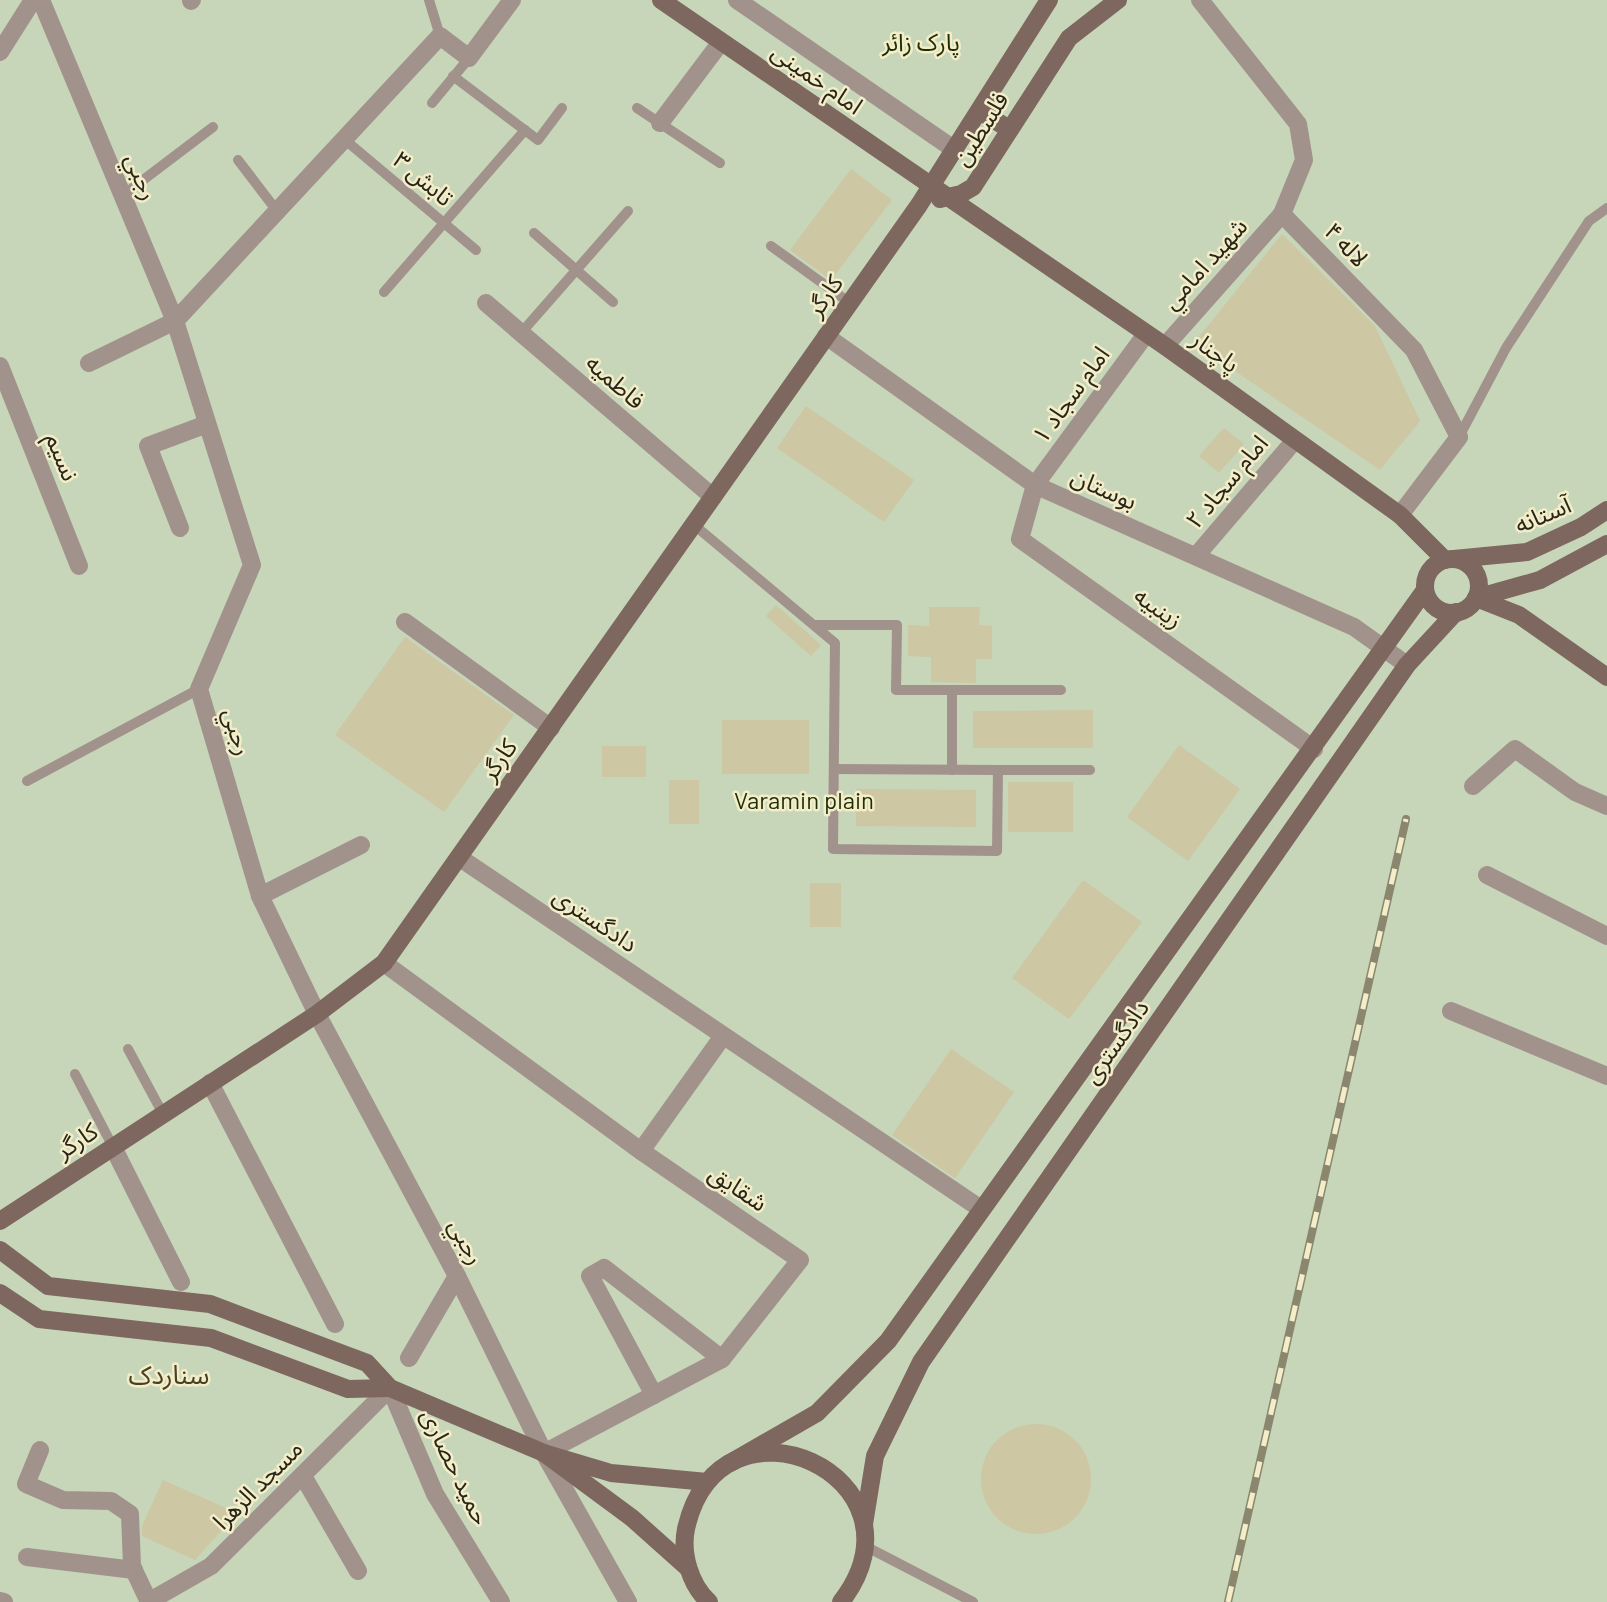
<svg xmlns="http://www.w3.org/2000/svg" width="1607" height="1602" viewBox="0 0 1607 1602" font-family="Barlow,'Noto Sans Arabic',sans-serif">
  <rect width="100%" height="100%" fill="#f3edc9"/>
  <rect fill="#c7d5b9" x="0" y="0" width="1607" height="1602"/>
  <g fill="#cdc7a4">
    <path d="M851 169 892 200 831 280 790 250Z"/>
    <path d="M1282 234 1375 326 1420 421 1380 470 1194 343Z"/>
    <path d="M806 406 914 480 884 522 777 448Z"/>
    <path d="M1224 428 1244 444 1219 473 1199 456Z"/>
    <path d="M776 605 821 645 811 656 766 616Z"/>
    <path d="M929 607H980L979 625 992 626V659H976V683L931 682V657L908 656V625L929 626Z"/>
    <path d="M405 637 514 715 444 812 335 735Z"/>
    <path d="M1093 710V748H973V711Z"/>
    <rect x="722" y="720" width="87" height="54"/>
    <path d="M1179 745 1240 789 1188 861 1127 817Z"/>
    <rect x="602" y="746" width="44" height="31"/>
    <rect x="669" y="780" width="30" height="44"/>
    <rect x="1008" y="782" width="65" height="50"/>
    <path d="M856 789 976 790V827L856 826Z"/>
    <path d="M1083 880 1142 922 1069 1019 1012 978Z"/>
    <rect x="810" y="883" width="31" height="44"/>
    <path d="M951 1049 1014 1092 955 1178 892 1135Z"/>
    <circle cx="1036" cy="1479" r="55"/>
    <path d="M163 1480 237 1513 195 1560 142 1536V1526Z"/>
  </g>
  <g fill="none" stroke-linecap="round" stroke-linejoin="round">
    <g stroke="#a2928c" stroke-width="10">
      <path d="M429 0 440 36"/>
      <path d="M453 76 538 140 562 108"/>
      <path d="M432 103 469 58"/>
      <path d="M637 108 720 163"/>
      <path d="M344 139 476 250"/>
      <path d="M238 160 277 211"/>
      <path d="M122 196 213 127"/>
      <path d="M534 233 613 302"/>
      <path d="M771 246 850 303"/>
      <path d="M384 292 525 130"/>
      <path d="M521 333 628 211"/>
      <path d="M1459 437 1506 348 1589 221 1607 208"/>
      <path d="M693 524 835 643 833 849 997 851 998 770H1090"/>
      <path d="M815 625H897L896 690H952"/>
      <path d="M834 769 998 770"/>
      <path d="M952 770V690H1061"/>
      <path d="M27 781 199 689"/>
      <path d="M128 1049 163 1114"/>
      <path d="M75 1074 113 1147"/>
      <path d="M865 1546 973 1602"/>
    </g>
    <g stroke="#a2928c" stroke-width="18">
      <path d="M41 0 175 321 252 565 199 689 260 896 317 1014 457 1276 544 1453 628 1602"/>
      <path d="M737 0 955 150"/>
      <path d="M1200 0 1298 124 1304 160 1282 214 1414 350 1459 437 1400 515"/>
      <path d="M191 1 192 0"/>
      <path d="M0 52 33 0"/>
      <path d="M660 123 721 42"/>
      <path d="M486 303 713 497"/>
      <path d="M1146 334 1035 485 1020 539 1314 749"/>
      <path d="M826 336 1035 485 1354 627 1407 665"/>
      <path d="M1165 346 1282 214"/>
      <path d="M89 363 175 321 440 36 469 58 512 0"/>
      <path d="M0 366 79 566"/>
      <path d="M180 528 148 446 207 424"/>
      <path d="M1196 556 1295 440"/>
      <path d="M405 622 551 728"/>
      <path d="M1473 786 1515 749 1575 792 1607 806"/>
      <path d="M460 858 981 1209"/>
      <path d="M1487 875 1607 936"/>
      <path d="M260 896 361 845"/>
      <path d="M384 963 641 1151 800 1260 722 1359 544 1453"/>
      <path d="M1451 1011 1607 1076"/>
      <path d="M210 1083 335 1324"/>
      <path d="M113 1147 181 1282"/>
      <path d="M641 1151 723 1036"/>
      <path d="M409 1358 457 1276"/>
      <path d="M654 1395 590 1276 604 1268 722 1359"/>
      <path d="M40 1450 26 1484 63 1500 111 1501 130 1514 132 1566 149 1602"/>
      <path d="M303 1476 358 1571"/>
      <path d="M27 1557 134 1570"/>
      <path d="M0 1601 4 1602"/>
      <path d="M148 1602 211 1566 390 1388 435 1494 501 1602"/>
    </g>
    <g stroke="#7e675f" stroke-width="18">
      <path d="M661 0 1165 346 1400 515 1445 560"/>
      <path d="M980 111 1009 129"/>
      <path d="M940 199 961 194 973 187 1069 38 1118 0"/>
      <path d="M1454 559 1527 552 1581 527 1607 510"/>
      <circle cx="1452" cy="586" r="27"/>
      <path d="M1476 598 1519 615 1607 677"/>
      <path d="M1476 598 1540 580 1607 544"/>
      <path d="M0 1221 317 1014 384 963 919 205 1049 0"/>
      <path d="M0 1250 48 1286 210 1304 367 1363 390 1388 544 1453"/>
      <path d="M0 1293 39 1319 211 1338 348 1389 390 1388"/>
      <path d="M730 1463 817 1413 888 1341 1425 590"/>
      <path d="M864 1524 875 1456 921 1362 1407 665 1456 612"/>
      <path d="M688 1568 632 1518 544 1453 611 1473 707 1482"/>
      <path d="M709 1602C690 1585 681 1553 686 1529 719 1378 937 1477 841 1602"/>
    </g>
    <defs>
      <path id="rail" d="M1228 1602 1406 819"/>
    </defs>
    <use href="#rail" stroke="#8b876e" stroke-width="8"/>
    <use href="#rail" stroke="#f3edc9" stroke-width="5" stroke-dasharray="16" stroke-linecap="butt"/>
  </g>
  <g text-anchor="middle" stroke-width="5" stroke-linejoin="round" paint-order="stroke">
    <g font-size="24" fill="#1e2f05" stroke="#f3edc9">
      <text x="921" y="51">پارک زائر</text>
      <text x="804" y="809">Varamin plain</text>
    </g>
    <g font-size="24" fill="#282618" stroke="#f3edc9">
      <text transform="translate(817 79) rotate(35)" y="8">امام خمینی</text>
      <text transform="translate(981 129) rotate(-58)" y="8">فلسطین</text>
      <text transform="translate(141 177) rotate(68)" y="8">رجبي</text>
      <text transform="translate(423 179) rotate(40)" y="8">تابش ۳</text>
      <text transform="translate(1346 245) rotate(46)" y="8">لاله ۴</text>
      <text transform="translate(1205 264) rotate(-48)" y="8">شهيد امامي</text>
      <text transform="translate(825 296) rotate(-55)" y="8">کارگر</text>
      <text transform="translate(1215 352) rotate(36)" y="8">پاچنار</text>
      <text transform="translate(615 382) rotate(41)" y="8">فاطميه</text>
      <text transform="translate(1071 395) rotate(-54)" y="8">امام سجاد ۱</text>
      <text transform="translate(62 457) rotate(68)" y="8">نسيم</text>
      <text transform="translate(1227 482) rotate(-50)" y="8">امام سجاد ۲</text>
      <text transform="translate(1104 489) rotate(24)" y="8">بوستان</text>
      <text transform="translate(1543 515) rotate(-23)" y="8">آستانه</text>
      <text transform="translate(1158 608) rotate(35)" y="8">زينبيه</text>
      <text transform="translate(237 732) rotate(74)" y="8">رجبي</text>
      <text transform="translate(499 760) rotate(-55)" y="8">کارگر</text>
      <text transform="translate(595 920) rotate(34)" y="8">دادگستری</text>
      <text transform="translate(1116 1042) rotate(-55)" y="8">دادگستری</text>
      <text transform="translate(77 1141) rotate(-33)" y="8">کارگر</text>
      <text transform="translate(738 1188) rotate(34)" y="8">شقايق</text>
      <text transform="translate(466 1242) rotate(62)" y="8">رجبي</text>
      <text transform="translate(455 1467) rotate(64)" y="8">حمید حصاری</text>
      <text transform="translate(258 1485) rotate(-45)" y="8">مسجد الزهرا</text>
    </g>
    <g font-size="26" fill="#464122" stroke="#f3edc9">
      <text x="169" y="1384">سناردک</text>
    </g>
  </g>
</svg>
